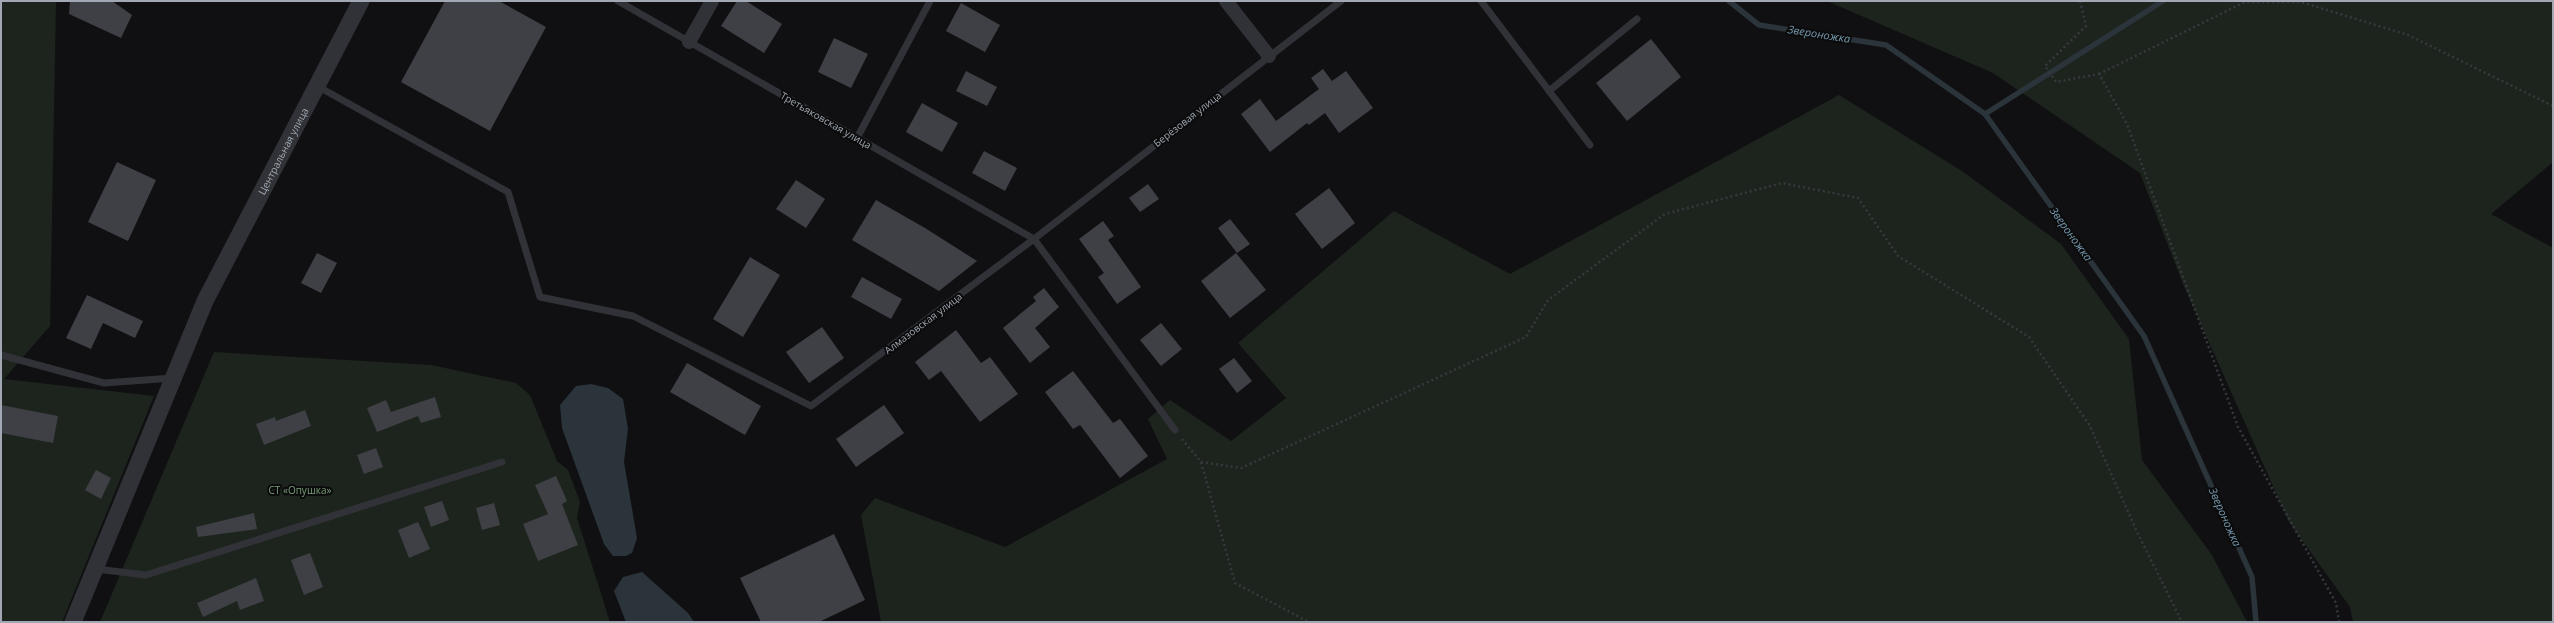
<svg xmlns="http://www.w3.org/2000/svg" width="2554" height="623" viewBox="0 0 2554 623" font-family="'Open Sans',sans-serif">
  <rect width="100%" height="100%" fill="#101012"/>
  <g fill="#1c241d">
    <path d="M1 1H56L50 326 4 379 154 396 62 622H1Z"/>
    <path d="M1827 1H2553V162L2491 214 2553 248V622H2353L2350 607 2289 522 2183 284 2140 173 1993 73Z"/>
    <path d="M1839 95 1962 171 2061 244 2129 339 2142 460 2212 555 2247 622H881L861 515 875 498 1005 547 1167 459 1148 419 1170 400 1231 441 1286 398 1238 343 1394 211 1510 274Z"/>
    <path d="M214 352 431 365 516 383 530 395 557 461 568 470 580 502 577 518 610 622H100Z"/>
  </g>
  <g fill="#2a343a">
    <path d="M591 384 608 388 623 399 628 429 624 462 637 538 632 553 626 556H613L604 544 562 428 560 405 576 386Z"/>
    <path d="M642 572 688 613 694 622H626L614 591 623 577Z"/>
  </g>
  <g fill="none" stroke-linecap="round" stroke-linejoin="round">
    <g stroke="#2a343a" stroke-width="5.5">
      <path d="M1729 1 1759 25 1886 45 1985 114 2144 336 2252 577 2256 622"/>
      <path d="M1985 114 2163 1"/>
    </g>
  </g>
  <g fill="#3f4045">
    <path d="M70 1H112L132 15 121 38 69 14Z"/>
    <path d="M445 1H499L546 27 490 131 401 82Z"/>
    <path d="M737 1H746L782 24 764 53 721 26Z"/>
    <path d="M961 3 1000 25 985 52 946 31Z"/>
    <path d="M834 38 868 54 851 88 818 72Z"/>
    <path d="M1651 39 1681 77 1627 121 1596 83Z"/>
    <path d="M1323 69 1332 81 1346 71 1373 108 1339 133 1325 113 1309 125 1307 123 1270 152 1241 114 1260 99 1276 121 1319 89 1311 78Z"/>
    <path d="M966 71 997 87 987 106 956 91Z"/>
    <path d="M922 103 958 123 942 152 906 132Z"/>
    <path d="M984 151 1017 168 1005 191 972 173Z"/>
    <path d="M117 162 156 180 128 241 88 222Z"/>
    <path d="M796 180 825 199 806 228 776 209Z"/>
    <path d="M1148 184 1159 199 1140 212 1129 198Z"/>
    <path d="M1329 188 1355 223 1322 249 1295 214Z"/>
    <path d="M876 200 925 228 977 261 939 291 852 240Z"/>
    <path d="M1230 219 1250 244 1237 253 1218 228Z"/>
    <path d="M1103 221 1114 236 1108 240 1141 287 1117 304 1098 277 1104 273 1079 239Z"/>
    <path d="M317 253 337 263 321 293 301 283Z"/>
    <path d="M1236 253 1266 290 1230 318 1201 281Z"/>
    <path d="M750 257 780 275 743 337 713 319Z"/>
    <path d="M862 277 902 299 891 319 851 297Z"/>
    <path d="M1044 288 1059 307 1035 328 1050 347 1030 363 1003 328 1036 301 1033 297Z"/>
    <path d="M87 295 143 321 135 338 103 323 91 349 66 338Z"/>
    <path d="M1161 323 1182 349 1161 366 1140 340Z"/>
    <path d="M822 327 844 358 809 383 786 352Z"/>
    <path d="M956 330 981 363 990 357 1018 394 980 422 941 371 929 380 915 362Z"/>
    <path d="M1234 358 1252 381 1237 393 1219 369Z"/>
    <path d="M687 363 761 406 745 435 670 392Z"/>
    <path d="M1073 371 1113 423 1120 419 1148 456 1120 478 1080 425 1073 429 1045 392Z"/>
    <path d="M435 397 441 417 421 423 418 416 377 432 367 408 386 400 391 412Z"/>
    <path d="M1 405 58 416 53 443 1 433Z"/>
    <path d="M884 405 904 433 856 467 836 439Z"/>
    <path d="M305 410 311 426 264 445 256 424 275 417 276 421Z"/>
    <path d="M376 448 383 467 364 474 357 455Z"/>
    <path d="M96 470 111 478 101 499 85 490Z"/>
    <path d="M556 476 567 501 562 504 578 545 538 561 523 524 548 514 535 485Z"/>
    <path d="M442 501 449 520 431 527 424 507Z"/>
    <path d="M494 503 500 525 482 530 476 508Z"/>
    <path d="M254 513 257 529 198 537 196 527Z"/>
    <path d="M418 522 430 549 409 558 398 530Z"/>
    <path d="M834 534 865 600 819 622H761L740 578Z"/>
    <path d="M310 553 323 587 304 595 291 560Z"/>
    <path d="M256 578 264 601 240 610 237 601 203 617 197 603Z"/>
  </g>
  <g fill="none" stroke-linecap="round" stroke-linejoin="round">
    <g stroke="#37393e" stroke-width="2.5" stroke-dasharray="2 3" stroke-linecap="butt">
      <path d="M2080 1 2086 26 2045 66 2056 82 2099 74 2127 124 2238 427 2336 603 2339 622"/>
      <path d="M2099 74 2245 2H2301L2408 35 2553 106"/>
      <path d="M1182 439 1201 462 1235 583 1309 622"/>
      <path d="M1201 462 1241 468 1526 337 1548 300 1665 214 1782 183 1858 198 1898 256 2029 337 2090 426 2137 532 2182 622"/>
    </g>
    <g stroke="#313237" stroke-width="7">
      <path d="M618 1 1034 239 1175 430"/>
      <path d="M1481 1 1590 145"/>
      <path d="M317 86 508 192 540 297 633 316 811 406 1034 239 1341 1"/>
      <path d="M1549 91 1637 19"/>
      <path d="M857 138 930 1"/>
      <path d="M1 355 104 383 173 378"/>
      <path d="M96 569 146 575 502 462"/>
    </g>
    <g stroke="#313237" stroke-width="14">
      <path d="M1226 1 1269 56"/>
      <path d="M689 42 712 1"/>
    </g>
    <path stroke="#313237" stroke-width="17" id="s1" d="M73 622 205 301 361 1"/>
  </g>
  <g text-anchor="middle" stroke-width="4" stroke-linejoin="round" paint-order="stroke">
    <g font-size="10" fill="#a1a8b3" stroke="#0b0b0c">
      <text transform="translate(1187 119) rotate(-38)" y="4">Берёзовая улица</text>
      <text transform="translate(826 120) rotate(30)" y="4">Третьяковская улица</text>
      <text dy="4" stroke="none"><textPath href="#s1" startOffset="516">Центральная улица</textPath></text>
      <text transform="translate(923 323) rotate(-37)" y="4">Алмазовская улица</text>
    </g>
    <g font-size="10" fill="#799e77" stroke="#0b0b0c">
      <text x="300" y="494">СТ «Опушка»</text>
    </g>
    <g font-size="11" font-style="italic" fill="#769aaf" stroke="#0b0b0c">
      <text transform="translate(1819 34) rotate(9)" y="4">Звероножка</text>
      <text transform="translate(2071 234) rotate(54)" y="4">Звероножка</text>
      <text transform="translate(2225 517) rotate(66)" y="4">Звероножка</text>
    </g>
  </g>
  <rect width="2554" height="623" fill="none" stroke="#a1a8b3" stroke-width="4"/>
</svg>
